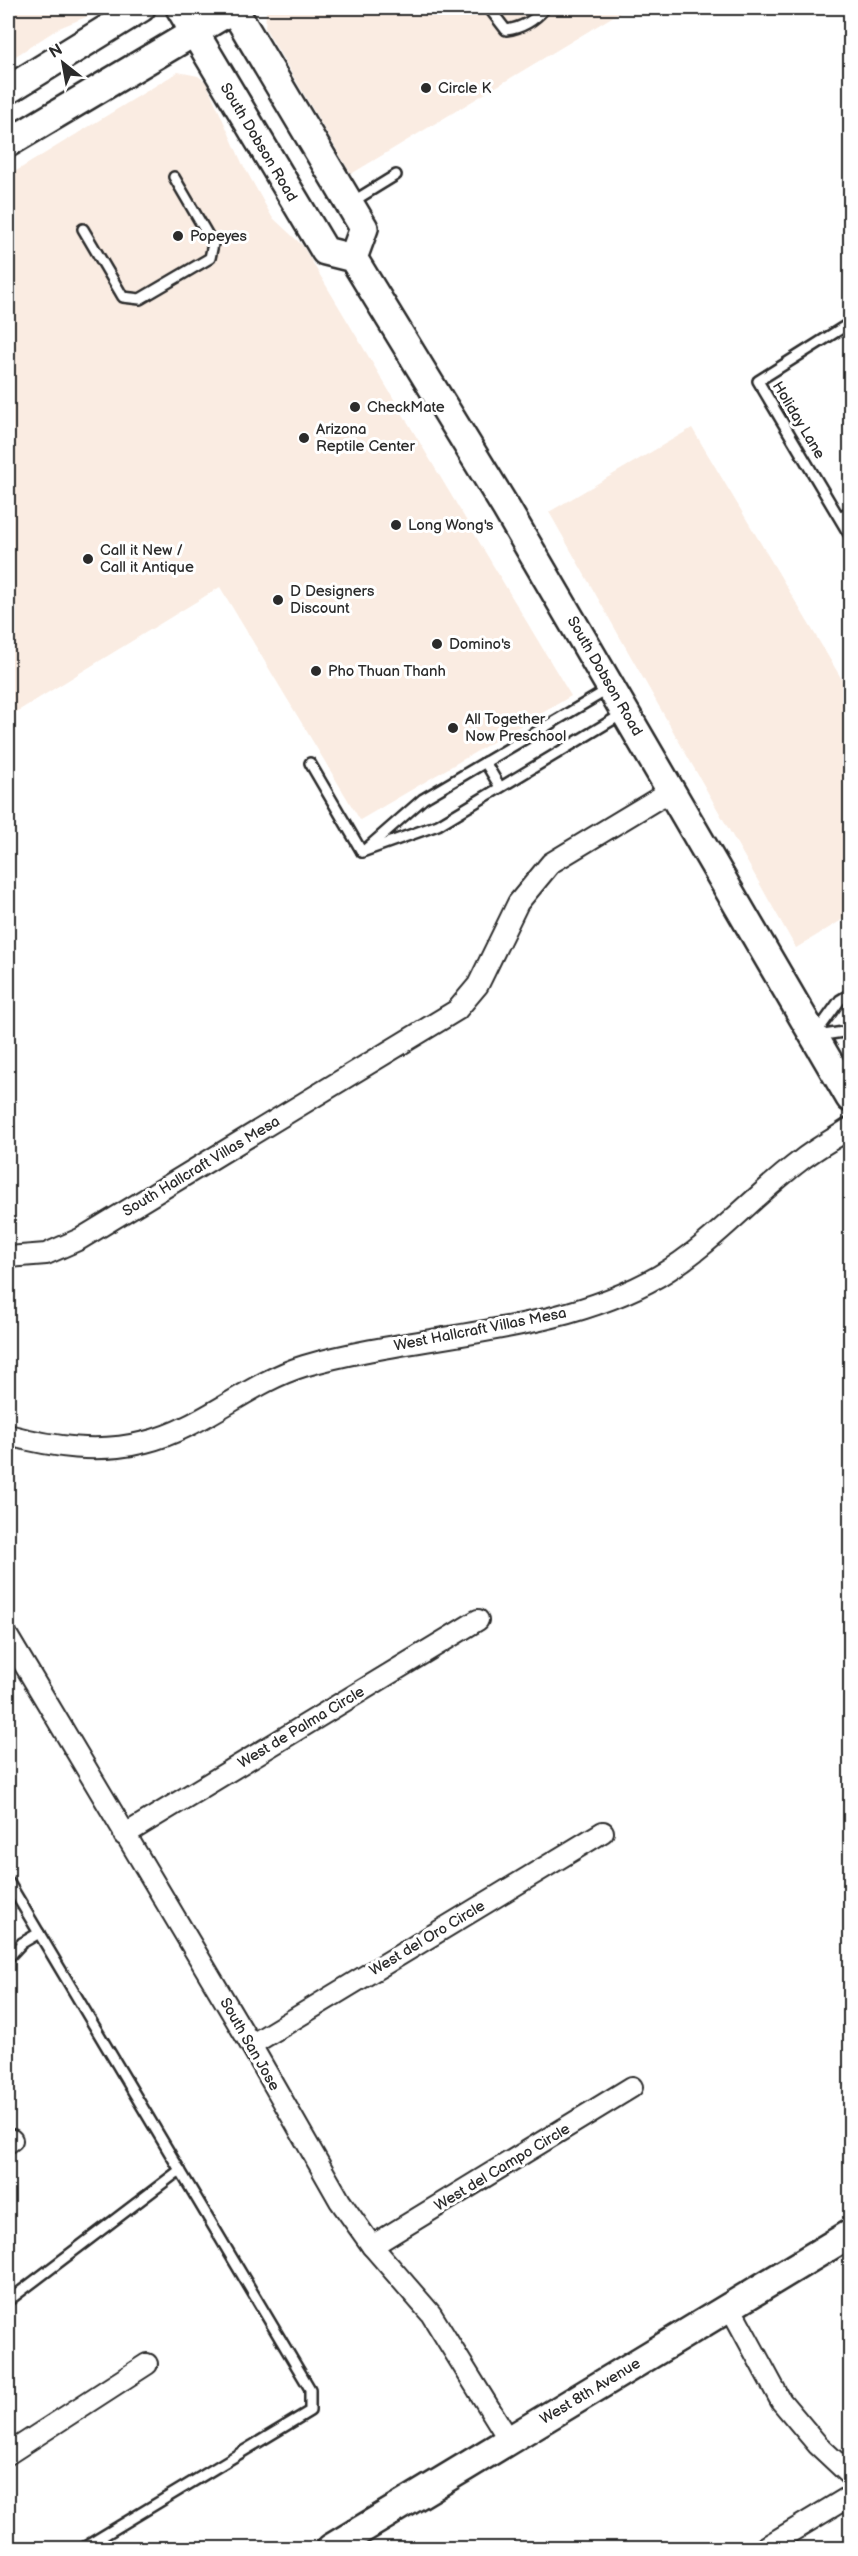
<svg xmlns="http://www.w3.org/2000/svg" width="858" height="2556" viewBox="0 0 858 2556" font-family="'Balsamiq Sans',sans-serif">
  <rect width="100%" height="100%" fill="#fff"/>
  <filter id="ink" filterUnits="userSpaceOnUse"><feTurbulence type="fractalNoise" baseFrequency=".0167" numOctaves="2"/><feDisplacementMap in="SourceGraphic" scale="12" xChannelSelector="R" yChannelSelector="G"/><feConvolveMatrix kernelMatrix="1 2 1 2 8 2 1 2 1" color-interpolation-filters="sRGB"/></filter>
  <g filter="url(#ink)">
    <g fill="#faece2">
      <path d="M8 8H108L59 28 8 61Z"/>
      <path d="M269 8H627L351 174 265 28 266 12Z"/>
      <path d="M178 72 198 76 206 82 242 163 272 217 302 245 571 696 360 820 220 587 8 717V176Z"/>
      <path d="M692 428 850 693V915L796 948 549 512Z"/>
    </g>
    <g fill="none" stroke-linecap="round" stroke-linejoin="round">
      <defs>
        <g id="lane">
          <path d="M489 8 506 30C522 28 535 20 545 8"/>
          <path d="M352 202 396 175"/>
          <path d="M83 229 123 297 140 299 210 258 213 244 174 177"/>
          <path d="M850 323 758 381 850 536"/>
          <path d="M840 517 850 511"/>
          <path d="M485 762 500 787"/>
          <path d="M310 763 362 852"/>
          <path d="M366 849 423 799 609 689"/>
          <path d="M362 852 438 825 624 713"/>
          <path d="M817 1032 840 1000 850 994"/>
          <path d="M817 1036 850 1031"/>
          <path d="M8 1881 310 2389V2411L83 2548"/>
          <path d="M8 1958 22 1943 39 1933"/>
          <path d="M8 2301 180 2170"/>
        </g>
        <g id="street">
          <path d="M8 1257 46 1254 80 1239 457 1010 478 985 518 903 551 863 672 790"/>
          <path d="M8 1435C54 1447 98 1454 145 1442 203 1428 248 1383 304 1366 420 1332 553 1337 659 1276 712 1245 752 1197 800 1161 815 1149 834 1139 850 1128"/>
          <path d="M8 1637 251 2045 340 2201 372 2246 431 2314 509 2440"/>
          <path d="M124 1835 478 1620"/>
          <path d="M251 2045 603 1832"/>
          <path d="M8 2143 12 2140"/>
          <path d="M372 2246 632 2087"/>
          <path d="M730 2307 781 2401 818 2445 850 2475"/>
          <path d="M8 2454 147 2364"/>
          <path d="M764 2548 850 2496"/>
        </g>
        <g id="secondary">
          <path d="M180 8 325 251 353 258 506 508 850 1098"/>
          <path d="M233 8 364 228 353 258"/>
          <path d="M8 90 141 8"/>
          <path d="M8 143 235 8"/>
          <path d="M331 2548 850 2234"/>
        </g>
      </defs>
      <use href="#lane" stroke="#2b2b2b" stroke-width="14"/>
      <use href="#street" stroke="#2b2b2b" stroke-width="24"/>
      <use href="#secondary" stroke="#2b2b2b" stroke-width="32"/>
      <use href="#lane" stroke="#fff" stroke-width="9"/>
      <use href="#street" stroke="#fff" stroke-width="20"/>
      <use href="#secondary" stroke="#fff" stroke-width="27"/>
    </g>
  </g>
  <g fill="#2b2b2b" stroke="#fff" stroke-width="2">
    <circle cx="426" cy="88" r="6"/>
    <circle cx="178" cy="236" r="6"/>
    <circle cx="355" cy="407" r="6"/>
    <circle cx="304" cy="438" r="6"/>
    <circle cx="396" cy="525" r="6"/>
    <circle cx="88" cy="559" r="6"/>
    <circle cx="278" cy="600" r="6"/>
    <circle cx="437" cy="644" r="6"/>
    <circle cx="316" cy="671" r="6"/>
    <circle cx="453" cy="728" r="6"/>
  </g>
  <g text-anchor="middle" stroke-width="6" stroke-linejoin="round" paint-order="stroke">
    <g font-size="15" fill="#2b2b2b" stroke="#fff" text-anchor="start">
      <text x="438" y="93">Circle K</text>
      <text x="190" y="241">Popeyes</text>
      <text x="367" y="412">CheckMate</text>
      <text x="316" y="434">Arizona<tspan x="316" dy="17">Reptile Center</tspan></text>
      <text x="408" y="530">Long Wong's</text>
      <text x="100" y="555">Call it New /<tspan x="100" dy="17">Call it Antique</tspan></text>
      <text x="290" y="596">D Designers<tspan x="290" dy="17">Discount</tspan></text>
      <text x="449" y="649">Domino's</text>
      <text x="328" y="676">Pho Thuan Thanh</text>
      <text x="465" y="724">All Together<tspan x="465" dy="17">Now Preschool</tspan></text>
    </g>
    <g font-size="15" fill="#2b2b2b" stroke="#fff">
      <text transform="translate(259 142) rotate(59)" y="5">South Dobson Road</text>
      <text transform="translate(799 420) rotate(59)" y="5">Holiday Lane</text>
      <text transform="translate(605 676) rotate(60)" y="5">South Dobson Road</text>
      <text transform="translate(201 1166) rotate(-31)" y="5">South Hallcraft Villas Mesa</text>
      <text transform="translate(480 1329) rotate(-11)" y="5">West Hallcraft Villas Mesa</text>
      <text transform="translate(301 1727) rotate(-31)" y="5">West de Palma Circle</text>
      <text transform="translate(427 1938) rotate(-31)" y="5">West del Oro Circle</text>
      <text transform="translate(250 2044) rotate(60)" y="5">South San Jose</text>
      <text transform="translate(502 2167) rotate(-31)" y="5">West del Campo Circle</text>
      <text transform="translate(590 2391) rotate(-31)" y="5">West 8th Avenue</text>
    </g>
  </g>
  <rect width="858" height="2556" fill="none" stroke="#fff" stroke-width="30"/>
  <rect x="15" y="15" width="828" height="2526" fill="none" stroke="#2b2b2b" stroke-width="2" filter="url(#ink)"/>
  <g transform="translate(63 63) rotate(329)" stroke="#ffffff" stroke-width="4.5" paint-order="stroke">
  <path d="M0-4.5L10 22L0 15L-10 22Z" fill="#2b2b2b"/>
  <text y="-9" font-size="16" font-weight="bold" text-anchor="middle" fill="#2b2b2b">N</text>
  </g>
</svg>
